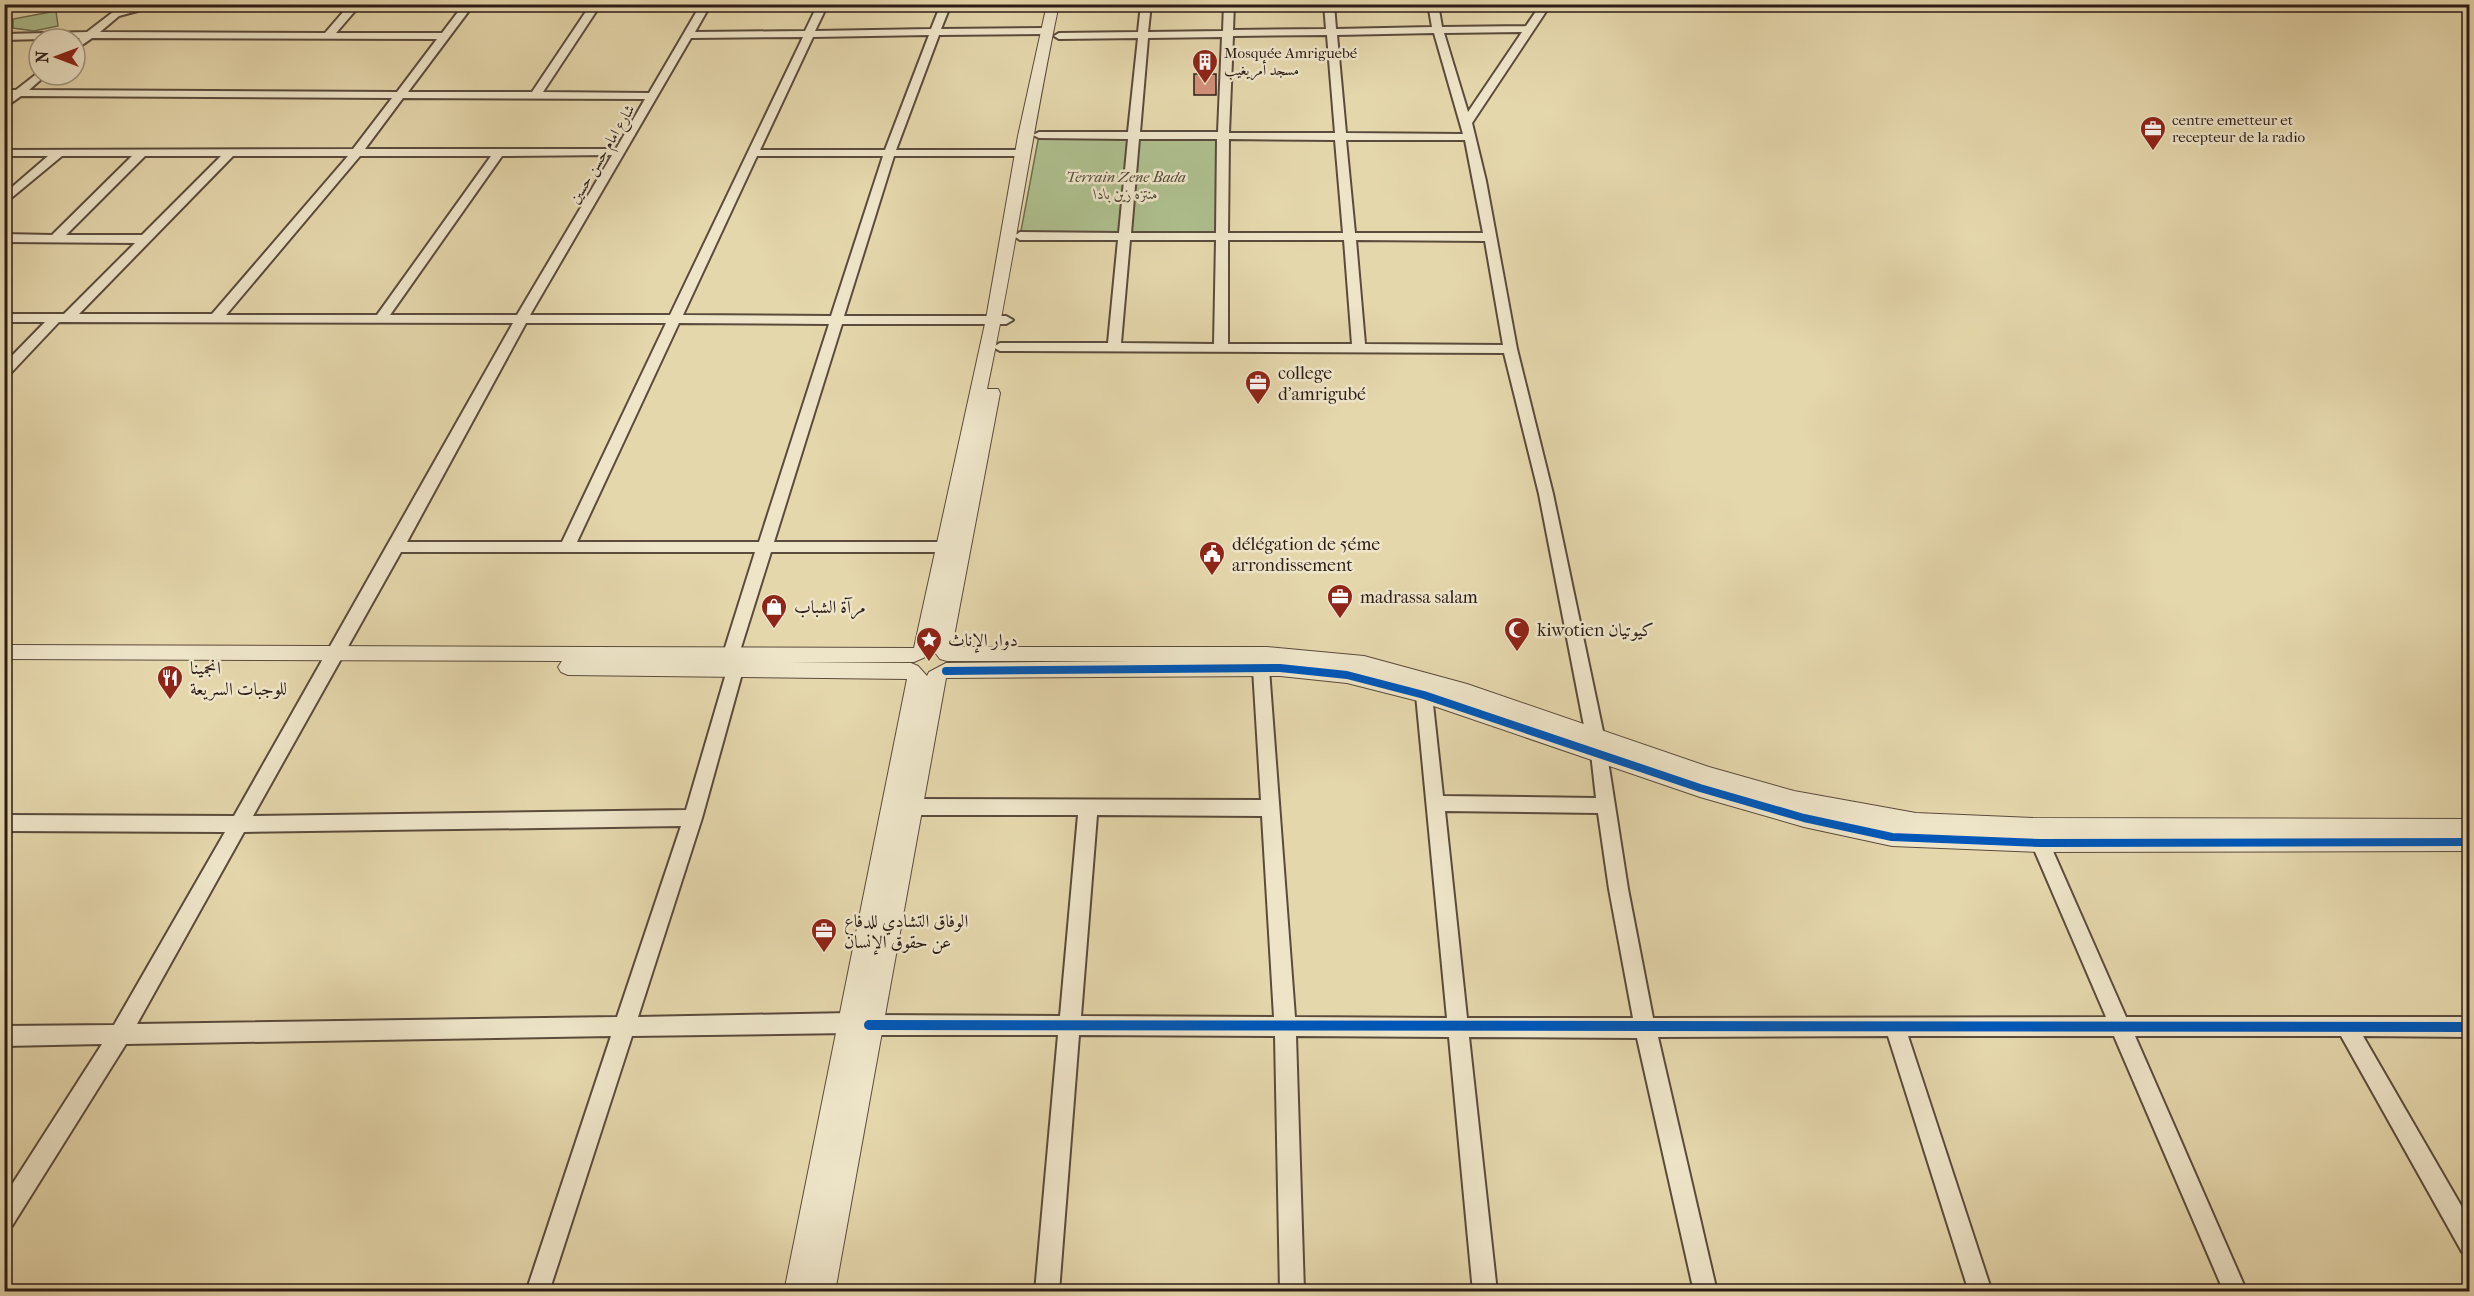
<svg xmlns="http://www.w3.org/2000/svg" width="2474" height="1296" viewBox="0 0 2474 1296" font-family="'IM FELL French Canon',Amiri,serif">
  <rect width="100%" height="100%" fill="#e5d7ac"/>
  <filter id="stains"><feTurbulence type="fractalNoise" baseFrequency=".00333" numOctaves="4"/><feColorMatrix values="0 0 0 0 .2 0 0 0 0 .09 0 0 0 0 .02 0 0 0 .5 -.17"/></filter>
  <radialGradient id="worn" r=".72"><stop offset=".6" stop-color="#630" stop-opacity="0"/><stop offset="1" stop-color="#630" stop-opacity=".3"/></radialGradient>
  <g fill="#aebf8e" stroke="#6d6e52" stroke-width="1.5">
    <path d="M56 11 58 26 34 31 13 28V19Z"/>
    <path d="M1039 135H1223V236H1020Z"/>
  </g>
  <rect fill="#d1907b" stroke="#2c1c17" stroke-width="1.5" x="1194" y="74" width="22" height="21"/>
  <g fill="none" stroke-linecap="round" stroke-linejoin="round">
    <defs>
      <g id="minor">
        <path d="M144 4H163L119 16 100 32 325 33 350 4H361L336 33H442L464 4H474L408 92H532L591 4H601L543 92 649 93 701 4H711L695 32 805 31 818 4H828L815 31 931 29 941 4H951L941 29 1047 28 1052 31 1047 34 939 35 896 150H1022L1028 153 1022 156H894L844 316H1006L1013 320 1006 324H842L774 542H946L954 547 946 552H771L739 654 743 670 702 818 638 1017 850 1013 857 1016 860 1022 862 1018 869 1015 1060 1016 1078 815H912L906 812 903 807 906 802 912 799 1261 800 1253 669 1255 664H1267L1269 669 1295 1017 1447 1018 1416 695 1418 690H1430L1432 695 1443 796 1596 798 1591 753 1594 748 1600 746 1606 748 1628 889 1653 1018 2106 1017 2027 833 2029 828 2036 825 2043 828 2045 833 2126 1017H2470V1037L2363 1036 2470 1221V1255L2462 1252 2341 1036H2135L2247 1292H2224L2114 1036H1908L1992 1292H1969L1888 1036 1658 1037 1717 1292H1694L1637 1038 1469 1037 1497 1292H1473L1449 1037 1296 1036 1304 1292H1280L1275 1036 1079 1035 1059 1292H1035L1058 1035H869L862 1032 859 1026 857 1030 850 1033 632 1036 549 1292H526L611 1036 126 1044 12 1226 4 1229V1197L102 1044 4 1046V1026L114 1025 225 832 4 831V815L234 816 513 323 59 322 9 375 4 376V364L45 322H4V314H64L135 243 4 242V234L52 235 132 156H62L4 204V194L48 156H4V150L353 149 392 98 21 96 4 108V99L8 96H4V90H16L39 72V75H46L29 90 397 92 437 39 92 38 75 50V42L80 38 4 40V34L87 32 113 12ZM929 35 885 150H760L813 37ZM803 37 670 315H530L691 38ZM403 98 645 99 616 149H365ZM612 155 517 315H390L502 156ZM145 156H221L142 235H66ZM233 156H348L212 314H79ZM360 156H491L377 315H226ZM757 156H883L831 316 683 315ZM526 323H666L562 542H407ZM679 323 829 324 759 542H577ZM401 552H755L723 654 727 670 686 810 253 816ZM1445 811 1598 813 1609 889 1633 1018H1467ZM1097 815 1262 816 1274 1017 1081 1016ZM681 826 617 1017 137 1024 244 832Z"/>
        <path d="M1141 4H1151L1148 32 1223 31 1224 4H1234L1233 30 1326 29 1324 4H1334L1336 29 1432 27 1428 4H1438L1442 27 1526 26 1541 4H1551L1472 123 1486 181 1517 349 1553 494 1604 736 1601 741H1589L1586 736 1539 494 1504 353 1000 351 993 347 1000 343H1108L1118 240H1020L1014 236 1020 232 1119 233 1128 139 1039 138 1033 135 1039 132H1128L1138 38 1059 39 1054 36 1059 33 1138 32ZM1522 32 1468 112 1444 33ZM1434 33 1463 134 1346 133 1337 35ZM1327 35 1335 133H1229L1233 36ZM1222 37 1218 132H1140L1148 38ZM1139 139H1217L1216 233H1131ZM1229 139 1335 140 1343 233H1228ZM1346 140H1465L1483 233H1355ZM1130 240H1216L1214 344 1121 343ZM1228 240H1344L1352 344H1228ZM1356 240 1485 241 1503 345 1365 344Z"/>
      </g>
      <path id="tertiary" d="M1047 4H1059C1032 132 1014 261 987 389H998L1000 393 952 647H1267L1364 656 1467 684 1709 767 1794 791 1916 813 2033 818 2470 819V851L2041 852 1892 846 1804 827 1700 797 1422 702 1347 683 1280 676 946 678 835 1292H784L907 679 568 675 561 672 558 667 562 661 4 659V645L914 648 986 319 1018 136ZM933 650 940 659 947 661H1131L946 663 929 672 927 676 918 666 911 663 788 662H914L930 655Z"/>
    </defs>
    <use href="#minor" stroke="#5a4b3c" stroke-width="4"/>
    <use href="#tertiary" stroke="#5a4b3c" stroke-width="2"/>
    <use href="#minor" fill="#eee5c9" fill-rule="evenodd"/>
    <use href="#tertiary" fill="#eee5c9" fill-rule="evenodd"/>
    <defs>
      <path id="cycleway-far1" d="M946 671 1280 668 1347 675 1424 695 1700 788 1804 818 1892 837 2041 843 2470 842"/>
      <path id="cycleway" d="M869 1025 2470 1027"/>
    </defs>
    <use href="#cycleway-far1" stroke="#eee5c9" stroke-width="11"/>
    <use href="#cycleway" stroke="#eee5c9" stroke-width="14"/>
    <use href="#cycleway-far1" stroke="#0057b8" stroke-width="8"/>
    <use href="#cycleway" stroke="#0057b8" stroke-width="10"/>
  </g>
  <defs>
    <symbol id="building-pin" viewBox="-11 -11 22 30"><path d="M0 17L-7.5 6A9.5 9.5 0 1 1 7.5 6Z" fill="#8f2418" stroke="#eee5c9"/><path d="M-4-6H4V6H1V3H-1V6H-4ZM-2.5-4.3h1.7v1.8h-1.7ZM.8-4.3h1.7v1.8H.8ZM-2.5-1h1.7V.8h-1.7ZM.8-1h1.7V.8H.8Z" fill="#fff"/></symbol>
    <symbol id="office-pin" viewBox="-11 -11 22 30"><path d="M0 17L-7.5 6A9.5 9.5 0 1 1 7.5 6Z" fill="#8f2418" stroke="#eee5c9"/><path d="M-6-3h4V-5.5h4V-3h4V5H-6ZM-1-4.5V-3h2v-1.5ZM-6 0V1H6V0Z" fill="#fff"/></symbol>
    <symbol id="civic-pin" viewBox="-11 -11 22 30"><path d="M0 17L-7.5 6A9.5 9.5 0 1 1 7.5 6Z" fill="#8f2418" stroke="#eee5c9"/><path d="M-.6-6.5H3V-4.5H.6V-3L4-1V1h2V6H-6V1h2V-1L-.6-3ZM-1.2 2.5V6h2.4V2.5Z" fill="#fff"/></symbol>
    <symbol id="shop-pin" viewBox="-11 -11 22 30"><path d="M0 17L-7.5 6A9.5 9.5 0 1 1 7.5 6Z" fill="#8f2418" stroke="#eee5c9"/><path d="M-5-2.5h2.3a2.7 3.5 0 0 1 5.4 0H5L5.5 6h-11ZM-1.5-2.5h3a1.5 2.3 0 0 0-3 0Z" fill="#fff"/></symbol>
    <symbol id="mosque-pin" viewBox="-11 -11 22 30"><path d="M0 17L-7.5 6A9.5 9.5 0 1 1 7.5 6Z" fill="#8f2418" stroke="#eee5c9"/><path d="M3.5-4.9A6 6 0 1 0 3.5 4.9A5 5 0 1 1 3.5-4.9Z" fill="#fff"/></symbol>
    <symbol id="sight-pin" viewBox="-11 -11 22 30"><path d="M0 17L-7.5 6A9.5 9.5 0 1 1 7.5 6Z" fill="#8f2418" stroke="#eee5c9"/><path d="M0-6L1.8-2.2L6-1.7L2.9 1.2L3.7 5.4L0 3.3L-3.7 5.4L-2.9 1.2L-6-1.7L-1.8-2.2Z" fill="#fff"/></symbol>
    <symbol id="restaurant-pin" viewBox="-11 -11 22 30"><path d="M0 17L-7.5 6A9.5 9.5 0 1 1 7.5 6Z" fill="#8f2418" stroke="#eee5c9"/><path d="M-5-6h1v4h1v-4h1v4h1v-4h1v5L-1.5 .5V6h-2V.5L-5-1ZM5-6V6H3V1.5H1.5Q1.5-4 5-6Z" fill="#fff"/></symbol>
  </defs>
  <g fill-rule="evenodd">
    <use href="#building-pin" x="1190" y="47" width="30" height="40"/>
    <use href="#office-pin" x="2138" y="114" width="30" height="40"/>
    <use href="#office-pin" x="1243" y="368" width="30" height="40"/>
    <use href="#civic-pin" x="1197" y="539" width="30" height="40"/>
    <use href="#office-pin" x="1325" y="582" width="30" height="40"/>
    <use href="#shop-pin" x="759" y="592" width="30" height="40"/>
    <use href="#mosque-pin" x="1502" y="615" width="30" height="40"/>
    <use href="#sight-pin" x="914" y="625" width="30" height="40"/>
    <use href="#restaurant-pin" x="155" y="663" width="30" height="40"/>
    <use href="#office-pin" x="809" y="916" width="30" height="40"/>
  </g>
  <g text-anchor="middle" stroke-width="5" stroke-linejoin="round" paint-order="stroke">
    <g font-size="15" fill="#2c1c17" stroke="#eee5c9" text-anchor="start">
      <text x="1224" y="58">Mosquée Amriguebé<tspan x="1224" dy="17">مسجد أمريغيب</tspan></text>
      <text x="2172" y="125">centre emetteur et<tspan x="2172" dy="17">recepteur de la radio</tspan></text>
    </g>
    <g font-size="15" fill="#2c1c17" stroke="#eee5c9">
      <text transform="translate(602 154) rotate(-59)" y="5">شارع امام حسن حسين</text>
    </g>
    <g font-size="15" font-style="italic" fill="#534d3b" stroke="#eee5c9">
      <text x="1126" y="182">Terrain Zene Bada<tspan x="1126" dy="17">منتزه زين بادا</tspan></text>
    </g>
    <g font-size="18" fill="#2c1c17" stroke="#eee5c9" text-anchor="start">
      <text x="1278" y="379">college<tspan x="1278" dy="21">d'amrigubé</tspan></text>
      <text x="1232" y="550">délégation de 5éme<tspan x="1232" dy="21">arrondissement</tspan></text>
      <text x="1360" y="603">madrassa salam</text>
      <text x="794" y="613">مرآة الشباب</text>
      <text x="1537" y="636">kiwotien كيوتيان</text>
      <text x="948" y="646">دوار الإناث</text>
      <text x="190" y="674">انجمينا<tspan x="190" dy="21">للوجبات السريعة</tspan></text>
      <text x="844" y="927">الوفاق التشادي للدفاع<tspan x="844" dy="21">عن حقوق الإنسان</tspan></text>
    </g>
  </g>
  <rect width="2474" height="1296" fill="none" stroke="#e5d7ac" stroke-width="24"/>
  <rect x="6" y="6" width="2462" height="1284" fill="none" stroke="#2c1c17" stroke-width="3"/>
  <rect x="12" y="12" width="2450" height="1272" fill="none" stroke="#2c1c17" stroke-width="1.5"/>
  <g transform="translate(57 57) rotate(270)"><circle r="28" fill="#eee5c9" stroke="#a09582" stroke-width="1.5"/>
  <path d="M0-4.5L10 22L0 15L-10 22Z" fill="#8f2418"/>
  <text y="-9" font-size="16" font-weight="bold" text-anchor="middle" fill="#2c1c17">N</text>
  </g>
  <rect width="100%" height="100%" filter="url(#stains)"/>
  <rect width="100%" height="100%" fill="url(#worn)"/>
</svg>
